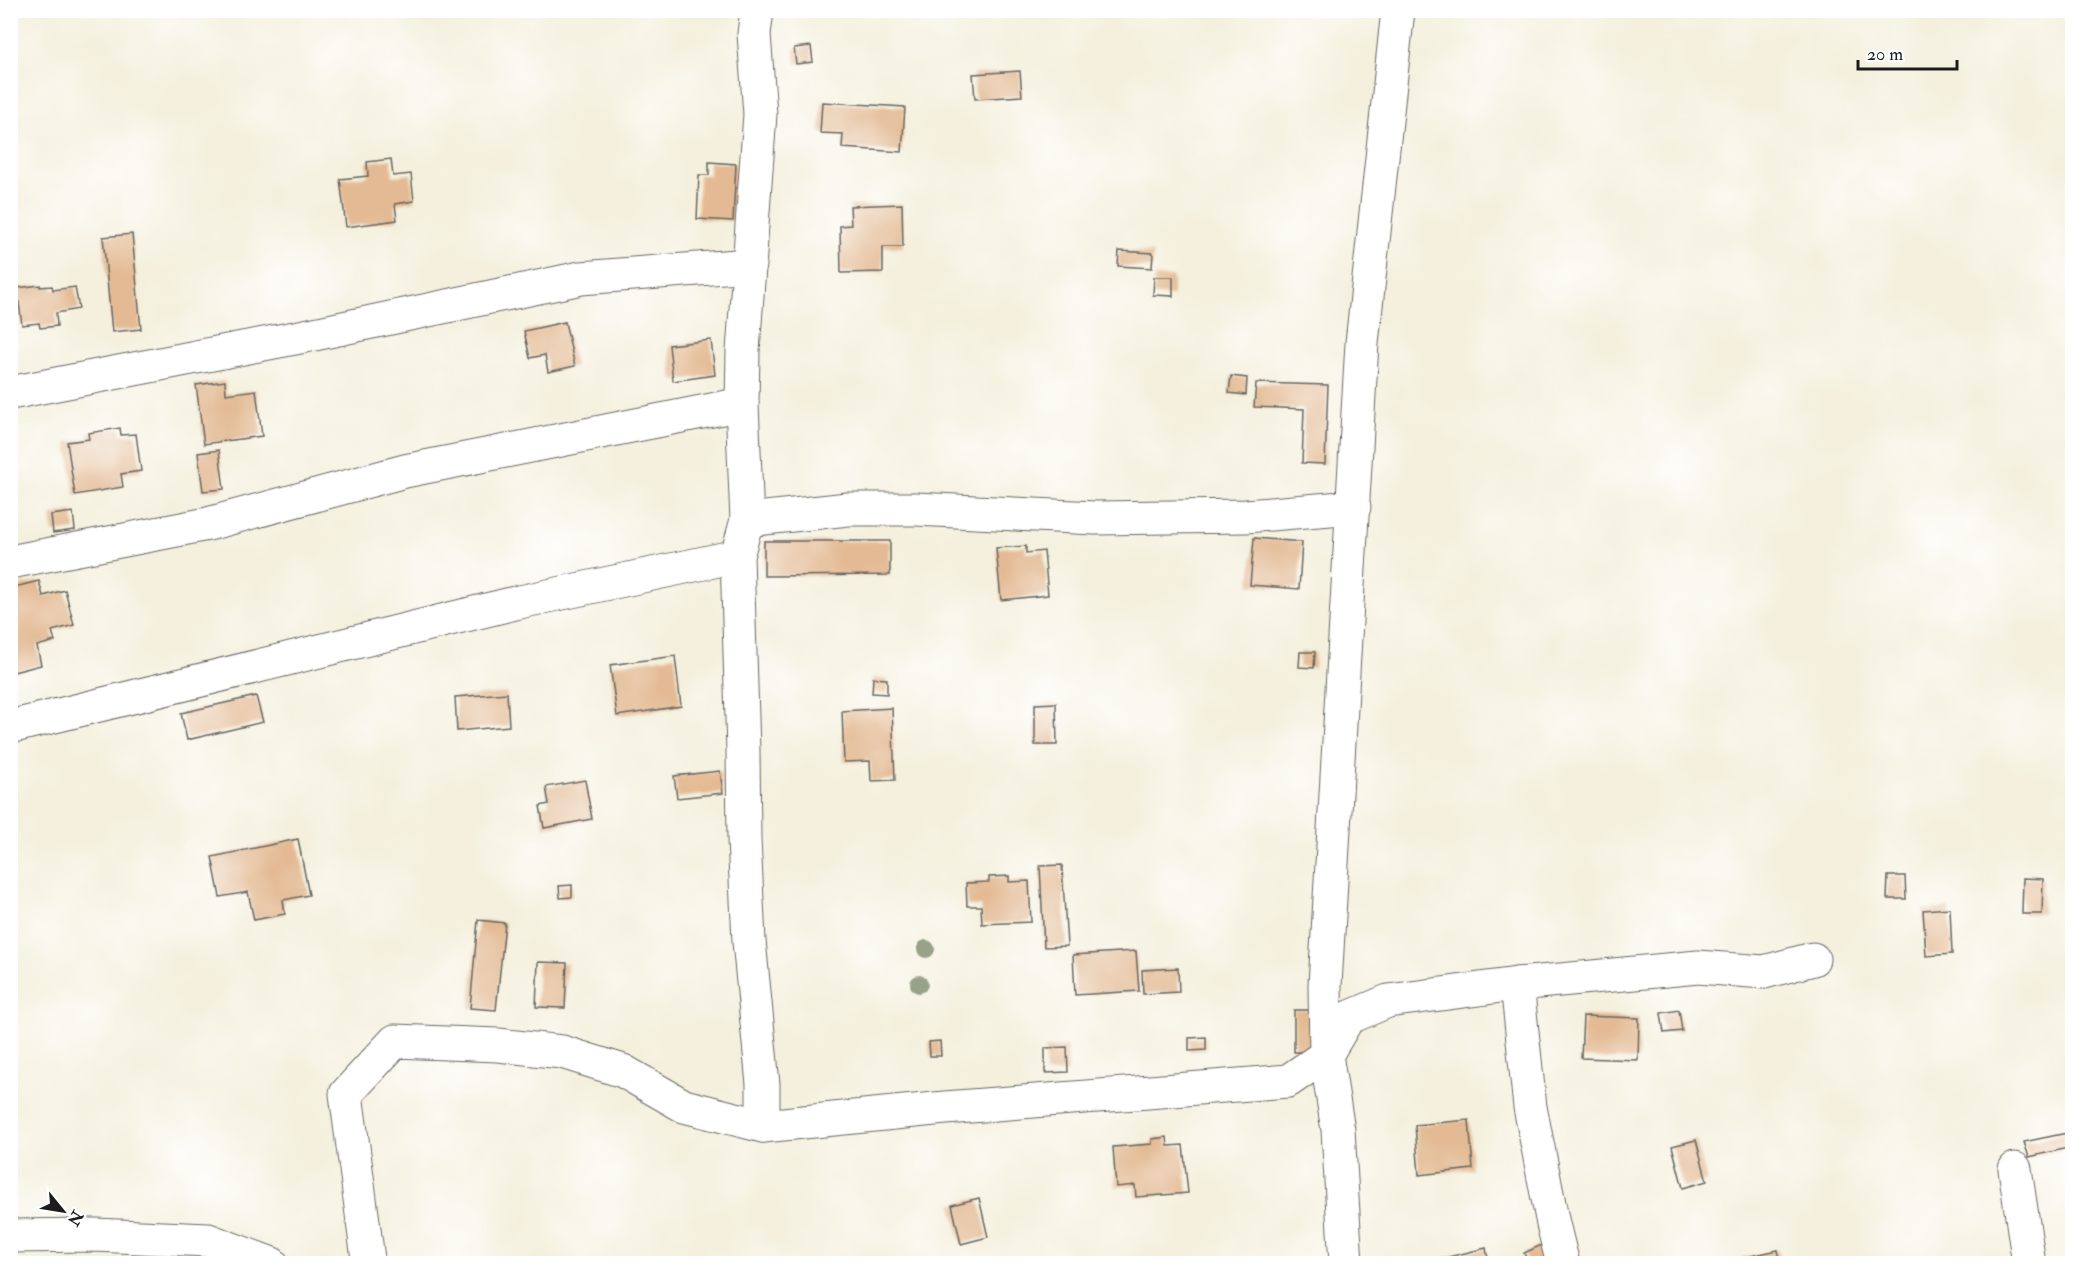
<svg xmlns="http://www.w3.org/2000/svg" width="2083" height="1274" viewBox="0 0 2083 1274" font-family="'IM FELL Double Pica',serif">
  <rect width="100%" height="100%" fill="#fff"/>
  <filter id="ink" filterUnits="userSpaceOnUse"><feTurbulence type="fractalNoise" baseFrequency=".0167" numOctaves="2"/><feDisplacementMap in="SourceGraphic" scale="12" xChannelSelector="R" yChannelSelector="G"/><feConvolveMatrix kernelMatrix="1 2 1 2 8 2 1 2 1" color-interpolation-filters="sRGB"/></filter>
  <filter id="wash" filterUnits="userSpaceOnUse"><feTurbulence type="fractalNoise" baseFrequency=".008" numOctaves="4" result="noise"/><feDisplacementMap in="SourceGraphic" scale="24" xChannelSelector="R" yChannelSelector="G"/><feGaussianBlur stdDeviation="1.35" result="paint"/><feColorMatrix in="noise" values="0 0 0 0 0 0 0 0 0 0 0 0 0 0 0 0 0 1.4 0 .05"/><feComposite in="paint" operator="in"/></filter>
  <g filter="url(#wash)">
    <rect width="100%" height="100%" fill="#f4f0dd"/>
    <g id="blocks">
      <g fill="#e3ba93">
        <path d="M811 46 813 62 796 64 794 48Z"/>
        <path d="M1020 71 1022 96 975 99 973 74Z"/>
        <path d="M822 102 905 107 902 152 842 148 843 134 820 133Z"/>
        <path d="M391 159 393 176 411 174 414 201 395 204 397 220 346 227 340 179 368 176 367 162Z"/>
        <path d="M709 162 736 164 733 221 697 219 699 175H709Z"/>
        <path d="M902 204 903 247H883V272L841 273 840 226 851 225 850 206Z"/>
        <path d="M132 234 141 329 112 332 103 237Z"/>
        <path d="M1119 251 1153 253 1152 268 1118 266Z"/>
        <path d="M1154 277H1173V296L1153 295Z"/>
        <path d="M40 285V287L52 286 53 290 75 287 79 309 56 313 57 326 40 328 39 323 22 325 17 288Z"/>
        <path d="M565 322 575 366 548 372 545 355 530 358 524 331Z"/>
        <path d="M711 340 715 375 673 381 669 345Z"/>
        <path d="M1231 376 1247 378 1246 395 1229 393Z"/>
        <path d="M225 381 226 394 256 390 262 436 204 444 196 385Z"/>
        <path d="M1256 383 1328 385 1325 464 1302 463 1304 409 1254 407Z"/>
        <path d="M120 428 121 435 136 434 141 471 121 474 123 487 75 495 67 442 89 439 88 433Z"/>
        <path d="M219 450 224 489 203 491 198 453Z"/>
        <path d="M73 512 75 530 53 533 51 515Z"/>
        <path d="M1254 538 1302 542 1299 589 1250 585Z"/>
        <path d="M764 541H890V575L764 576Z"/>
        <path d="M1026 546V553L1044 551 1048 595 1001 600 996 548Z"/>
        <path d="M39 581 43 596 65 590 74 625 52 631 55 641 37 646 41 665 10 673V588Z"/>
        <path d="M1300 652H1315L1314 668 1299 667Z"/>
        <path d="M675 656 681 706 617 716 610 665Z"/>
        <path d="M873 678 887 679V694L872 693Z"/>
        <path d="M507 693 509 726 457 731 455 697Z"/>
        <path d="M256 696 263 722 187 740 181 713Z"/>
        <path d="M1056 703 1057 745H1035V704Z"/>
        <path d="M892 708 895 780 871 781 870 761 844 762 842 711Z"/>
        <path d="M720 771 723 793 677 798 674 776Z"/>
        <path d="M585 780 592 819 544 828 540 806 549 804 546 787Z"/>
        <path d="M298 839 309 895 283 900 285 914 254 920 248 892 220 897 212 857Z"/>
        <path d="M1062 865 1067 946 1044 947 1040 866Z"/>
        <path d="M1009 876V882L1029 881 1031 922 982 924 981 906H967L966 883 989 882V877Z"/>
        <path d="M1888 876H1905L1906 899H1887Z"/>
        <path d="M2023 878 2043 879 2042 914H2022Z"/>
        <path d="M572 885V897L560 898 559 886Z"/>
        <path d="M1950 908 1952 954 1926 956 1923 910Z"/>
        <path d="M478 920 505 923 496 1010 470 1008Z"/>
        <path d="M1136 951 1139 991 1075 995 1073 955Z"/>
        <path d="M538 962 567 963 565 1008 536 1007Z"/>
        <path d="M1178 968 1179 992 1143 994 1142 970Z"/>
        <rect x="1294" y="1010" width="21" height="42"/>
        <path d="M1679 1010 1682 1031 1664 1033 1661 1013Z"/>
        <path d="M1583 1016 1639 1018 1638 1060 1581 1058Z"/>
        <path d="M1206 1037V1050L1189 1051V1038Z"/>
        <path d="M940 1041 941 1056H930L929 1042Z"/>
        <path d="M1067 1047 1068 1072 1045 1073V1048Z"/>
        <path d="M1469 1120 1473 1169 1419 1175 1415 1125Z"/>
        <path d="M2072 1132V1147L2029 1157 2024 1142Z"/>
        <path d="M1167 1137 1168 1146 1183 1145 1188 1193 1136 1197 1135 1185 1116 1187 1113 1147 1152 1144V1139Z"/>
        <path d="M1696 1140 1707 1181 1683 1188 1672 1146Z"/>
        <path d="M979 1198 988 1237 961 1244 952 1205Z"/>
        <path d="M1546 1243 1556 1264H1529L1524 1253Z"/>
        <path d="M1486 1248 1489 1264H1423V1263Z"/>
        <path d="M1778 1250 1781 1264H1742L1741 1258Z"/>
      </g>
    </g>
  </g>
  <g filter="url(#ink)">
    <use href="#blocks" fill-opacity="0" stroke="#686660" stroke-width="1.5"/>
    <g fill="none" stroke-linecap="round" stroke-linejoin="round">
      <defs>
        <g id="minor">
          <path d="M757 10 754 34 760 114 743 351 742 404 747 520 737 556 743 751 744 839 749 941 763 1084V1126"/>
          <path d="M10 393 305 336 581 278 750 265"/>
          <path d="M747 520 848 509H916L1095 518 1246 516 1354 507"/>
          <path d="M10 562 208 524 405 471 742 404"/>
          <path d="M10 727 515 603 737 556"/>
          <path d="M1517 984 1530 1107 1553 1224 1563 1264"/>
          <path d="M2015 1169 2029 1264"/>
          <path d="M10 1236 95 1235 208 1240 272 1264"/>
          <path d="M366 1264 368 1259 346 1094 395 1041 498 1045 562 1052 623 1071 684 1106 763 1126 945 1108 1288 1081 1326 1055 1348 1018 1388 1001 1517 984 1698 967 1764 972 1813 959"/>
          <path d="M1346 1264 1338 1130 1326 1055 1325 985 1362 343 1398 10"/>
        </g>
      </defs>
      <use href="#minor" stroke="#686660" stroke-width="35"/>
      <use href="#minor" stroke="#fff" stroke-width="33"/>
    </g>
    <g fill="#97a288">
      <circle cx="926" cy="949" r="9"/>
      <circle cx="919" cy="984" r="9"/>
    </g>
  </g>
  <rect width="2083" height="1274" fill="none" stroke="#fff" stroke-width="36"/>
  <g transform="translate(63 1211) rotate(120)" stroke="#ffffff" stroke-width="4.5" paint-order="stroke">
  <path d="M0-4.5L10 22L0 15L-10 22Z" fill="#1c1c1c"/>
  <text y="-9" font-size="16" font-weight="bold" text-anchor="middle" fill="#1c1c1c">N</text>
  </g>
  <path d="M1858 60v9h99v-9" fill="none" stroke="#1c1c1c" stroke-width="3"/>
  <text x="1867" y="60" font-size="18" fill="#1c1c1c" stroke="#ffffff" stroke-width="4.5" paint-order="stroke">20 m</text>
</svg>
